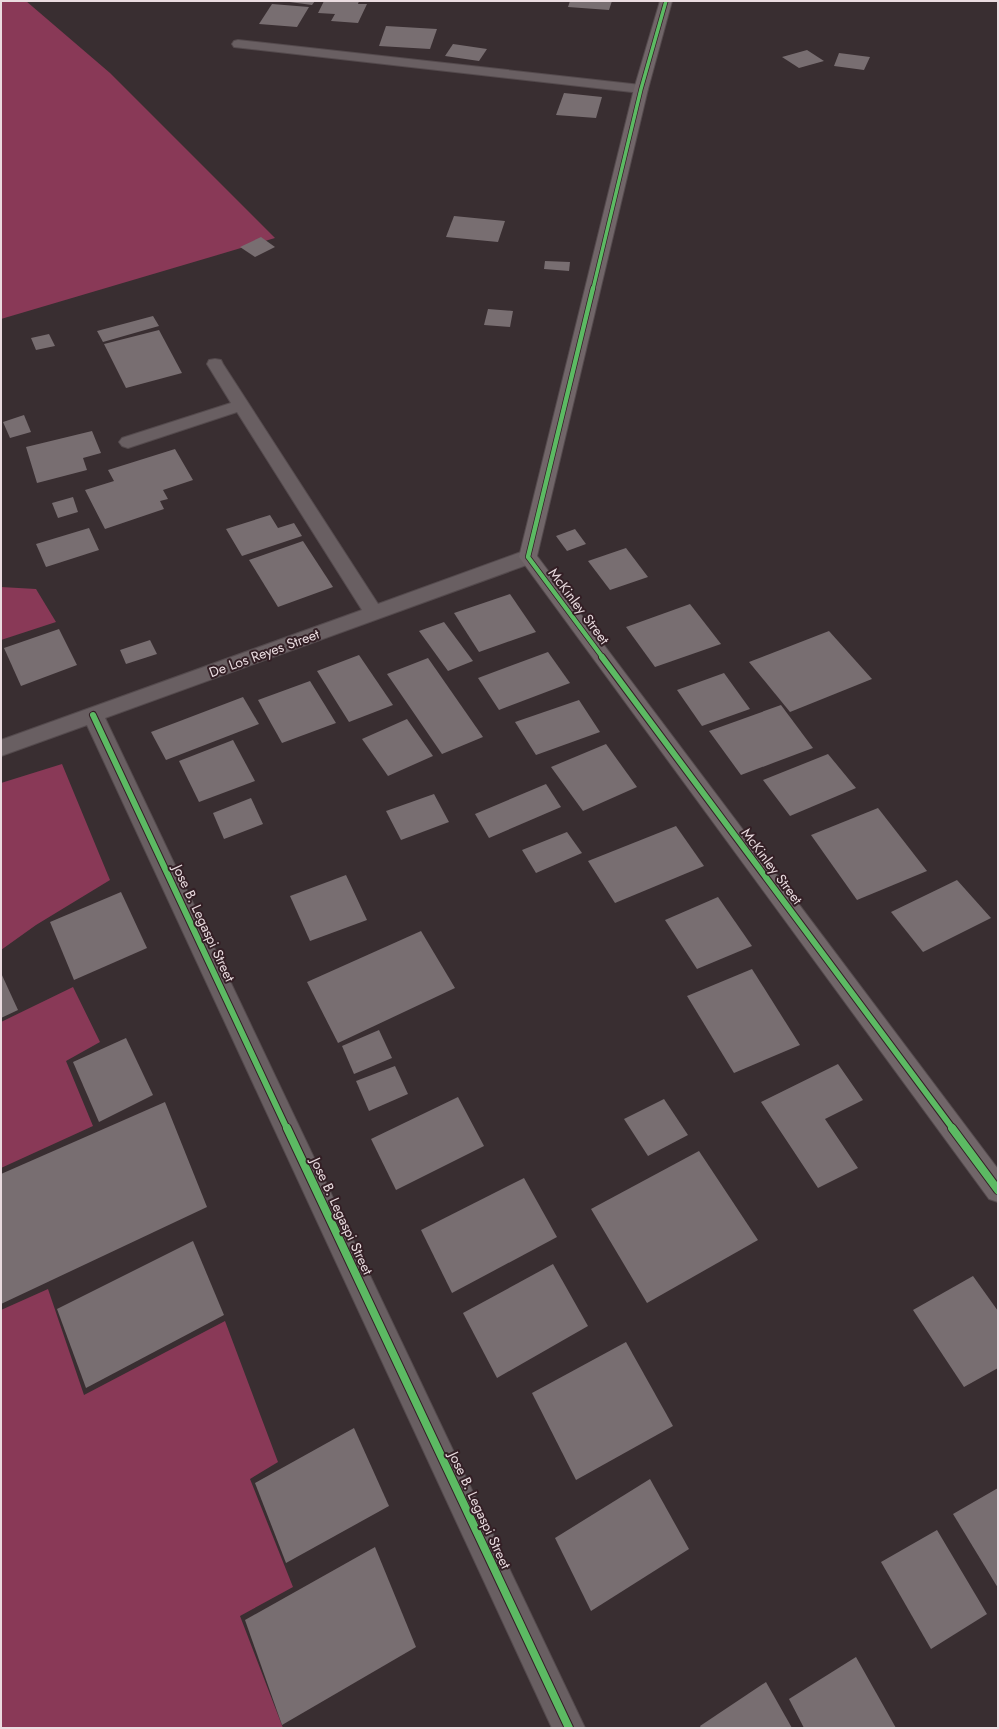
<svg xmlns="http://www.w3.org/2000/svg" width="999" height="1729" viewBox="0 0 999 1729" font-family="Jost,sans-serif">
  <rect width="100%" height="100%" fill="#392e31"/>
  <g fill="#893957">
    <path d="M1 1H26L110 73 275 238 1 319Z"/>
    <path d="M1 587 36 589 56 622 1 640Z"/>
    <path d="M62 764 110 880 36 925 1 950V783Z"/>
    <path d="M73 987 100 1042 66 1061 93 1126 1 1168V1022Z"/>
    <path d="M48 1289 84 1395 225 1321 278 1462 250 1479 293 1587 240 1616 283 1728H1V1310Z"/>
  </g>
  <g fill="#786e71">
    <path d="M282 1H315L312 5Z"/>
    <path d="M324 1H359L358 4H367L358 23 331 21 335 14 318 13Z"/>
    <path d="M570 1H612L609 10 568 7Z"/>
    <path d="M272 4 309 7 297 27 259 24Z"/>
    <path d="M386 26 437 29 430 49 379 46Z"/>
    <path d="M453 44 487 49 479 61 445 56Z"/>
    <path d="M807 50 824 61 799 68 782 57Z"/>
    <path d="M839 53 870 57 864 70 834 66Z"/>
    <path d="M564 93 602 97 596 118 556 115Z"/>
    <path d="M454 216 505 221 498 242 446 237Z"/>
    <path d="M261 237 275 247 255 257 240 247Z"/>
    <path d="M545 261 570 262 569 271 544 269Z"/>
    <path d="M488 309 513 311 510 327 484 325Z"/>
    <path d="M153 316 159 326 103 342 97 331Z"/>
    <path d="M159 330 182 373 126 388 104 344Z"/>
    <path d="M49 334 55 346 36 350 31 338Z"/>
    <path d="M24 415 31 432 10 438 3 422Z"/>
    <path d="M92 431 101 453 83 458 87 470 37 483 26 447Z"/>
    <path d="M175 449 193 480 163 490 168 499 160 501 164 509 105 529 85 490 114 481 108 470Z"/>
    <path d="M73 497 78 512 58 518 52 503Z"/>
    <path d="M270 515 278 528 294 523 302 536 242 556 226 529Z"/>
    <path d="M89 528 99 550 46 567 36 544Z"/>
    <path d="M575 529 586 544 567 551 556 536Z"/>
    <path d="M303 541 333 587 278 607 249 560Z"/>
    <path d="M626 548 648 577 610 590 588 561Z"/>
    <path d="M510 594 536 632 479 652 454 613Z"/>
    <path d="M690 604 721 644 655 667 626 627Z"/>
    <path d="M444 622 473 661 448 671 419 631Z"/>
    <path d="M59 629 77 665 21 686 4 648Z"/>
    <path d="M829 631 872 679 790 712 749 662Z"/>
    <path d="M150 640 157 654 126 664 120 650Z"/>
    <path d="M548 652 570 683 499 710 478 678Z"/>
    <path d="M359 655 393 705 349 722 317 671Z"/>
    <path d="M428 658 483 737 442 754 387 674Z"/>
    <path d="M724 673 750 709 702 726 677 690Z"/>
    <path d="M310 681 336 723 282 743 258 700Z"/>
    <path d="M243 697 259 724 166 760 151 732Z"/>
    <path d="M579 700 600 732 536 755 515 722Z"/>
    <path d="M781 705 813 748 741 775 709 731Z"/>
    <path d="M407 719 433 756 388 776 362 739Z"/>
    <path d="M233 740 255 781 199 802 179 761Z"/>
    <path d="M606 744 637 787 583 811 551 767Z"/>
    <path d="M828 754 856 788 790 816 763 780Z"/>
    <path d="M546 784 561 807 489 838 475 814Z"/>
    <path d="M434 794 449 822 401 840 386 811Z"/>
    <path d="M251 798 263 824 224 839 213 813Z"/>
    <path d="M878 808 927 871 857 900 811 835Z"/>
    <path d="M676 826 704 866 615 903 588 861Z"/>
    <path d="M567 832 582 853 536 873 522 850Z"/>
    <path d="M346 875 367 920 310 941 290 896Z"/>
    <path d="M957 880 991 918 923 952 891 912Z"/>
    <path d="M121 892 147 948 74 980 50 922Z"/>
    <path d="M718 897 752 946 697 969 665 920Z"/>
    <path d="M421 931 455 988 338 1043 307 982Z"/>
    <path d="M752 969 800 1045 734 1073 687 996Z"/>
    <path d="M1 973 18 1010 1 1018Z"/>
    <path d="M379 1030 392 1058 354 1074 342 1046Z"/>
    <path d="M126 1038 153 1095 99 1122 73 1062Z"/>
    <path d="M838 1064 863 1100 825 1119 858 1168 818 1188 761 1102Z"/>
    <path d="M395 1066 408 1094 369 1111 356 1081Z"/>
    <path d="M458 1097 484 1146 396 1190 371 1139Z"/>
    <path d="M664 1099 688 1135 648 1156 624 1119Z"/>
    <path d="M165 1102 207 1207 1 1304V1174Z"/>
    <path d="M699 1151 758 1240 647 1303 591 1209Z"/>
    <path d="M524 1178 557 1237 452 1293 421 1230Z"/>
    <path d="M193 1241 224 1315 86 1388 57 1309Z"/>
    <path d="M553 1264 588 1326 497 1378 463 1313Z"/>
    <path d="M973 1276 998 1311V1368L964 1387 913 1310Z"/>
    <path d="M626 1342 673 1426 576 1480 532 1393Z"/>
    <path d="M354 1428 389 1506 286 1563 255 1483Z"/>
    <path d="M650 1479 689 1549 591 1611 555 1538Z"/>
    <path d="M998 1488V1588L953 1514Z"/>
    <path d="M937 1530 987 1614 931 1649 881 1562Z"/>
    <path d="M375 1547 416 1647 282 1725 245 1620Z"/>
    <path d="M856 1657 896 1728H804L789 1699Z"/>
    <path d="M766 1682 792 1728H701L700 1726Z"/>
  </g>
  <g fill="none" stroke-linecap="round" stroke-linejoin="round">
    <defs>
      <g id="street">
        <path d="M238 40 641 85 646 86 648 89 646 92 641 93 234 47 232 44 234 41Z"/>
        <path d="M215 359 221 360 223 364 378 604 521 552 528 551 535 552 537 557 535 562 105 718 585 1728H552L87 725 1 756V740L362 610 237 412 128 448 122 446 119 442 122 438 231 403 207 364 209 360Z"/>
      </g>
      <path id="secondary" d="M660 1H672L648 89 537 556 998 1169V1202L989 1199 519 557 634 89Z"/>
    </defs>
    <use href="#street" stroke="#544a4d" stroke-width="2"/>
    <use href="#secondary" stroke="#544a4d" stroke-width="2"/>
    <use href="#street" fill="#695f62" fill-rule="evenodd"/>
    <use href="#secondary" fill="#716669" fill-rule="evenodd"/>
    <defs>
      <path id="cycleway-far3" d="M593 289 641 89 666 1"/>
      <path id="cycleway-far2" d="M593 288 528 557 603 658"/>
      <g id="cycleway-far1">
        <path d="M602 657 953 1129"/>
        <path d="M93 715 287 1129"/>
      </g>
      <g id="cycleway">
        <path d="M287 1128 569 1728"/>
        <path d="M952 1128 998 1190"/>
      </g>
    </defs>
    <use href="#cycleway-far3" stroke="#331f25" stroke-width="5"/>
    <use href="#cycleway-far2" stroke="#331f25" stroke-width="6"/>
    <use href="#cycleway-far1" stroke="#331f25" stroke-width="8"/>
    <use href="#cycleway" stroke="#331f25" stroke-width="10"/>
    <use href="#cycleway-far3" stroke="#5cba63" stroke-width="3.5"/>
    <use href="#cycleway-far2" stroke="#5cba63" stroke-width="4.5"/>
    <use href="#cycleway-far1" stroke="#5cba63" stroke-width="6"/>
    <use href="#cycleway" stroke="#5cba63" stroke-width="8"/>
  </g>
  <g text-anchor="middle" stroke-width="4" stroke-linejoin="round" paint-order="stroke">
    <g font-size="14" fill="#eadce0" stroke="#331f25">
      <text transform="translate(579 606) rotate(53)" y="5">McKinley Street</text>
      <text transform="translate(264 653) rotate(-20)" y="5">De Los Reyes Street</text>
      <text transform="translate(772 866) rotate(53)" y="5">McKinley Street</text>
      <text transform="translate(204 923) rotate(65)" y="5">Jose B. Legaspi Street</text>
      <text transform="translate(342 1216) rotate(65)" y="5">Jose B. Legaspi Street</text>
      <text transform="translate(480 1510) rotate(65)" y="5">Jose B. Legaspi Street</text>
    </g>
  </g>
  <rect width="999" height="1729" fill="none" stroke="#eadce0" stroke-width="4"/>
</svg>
